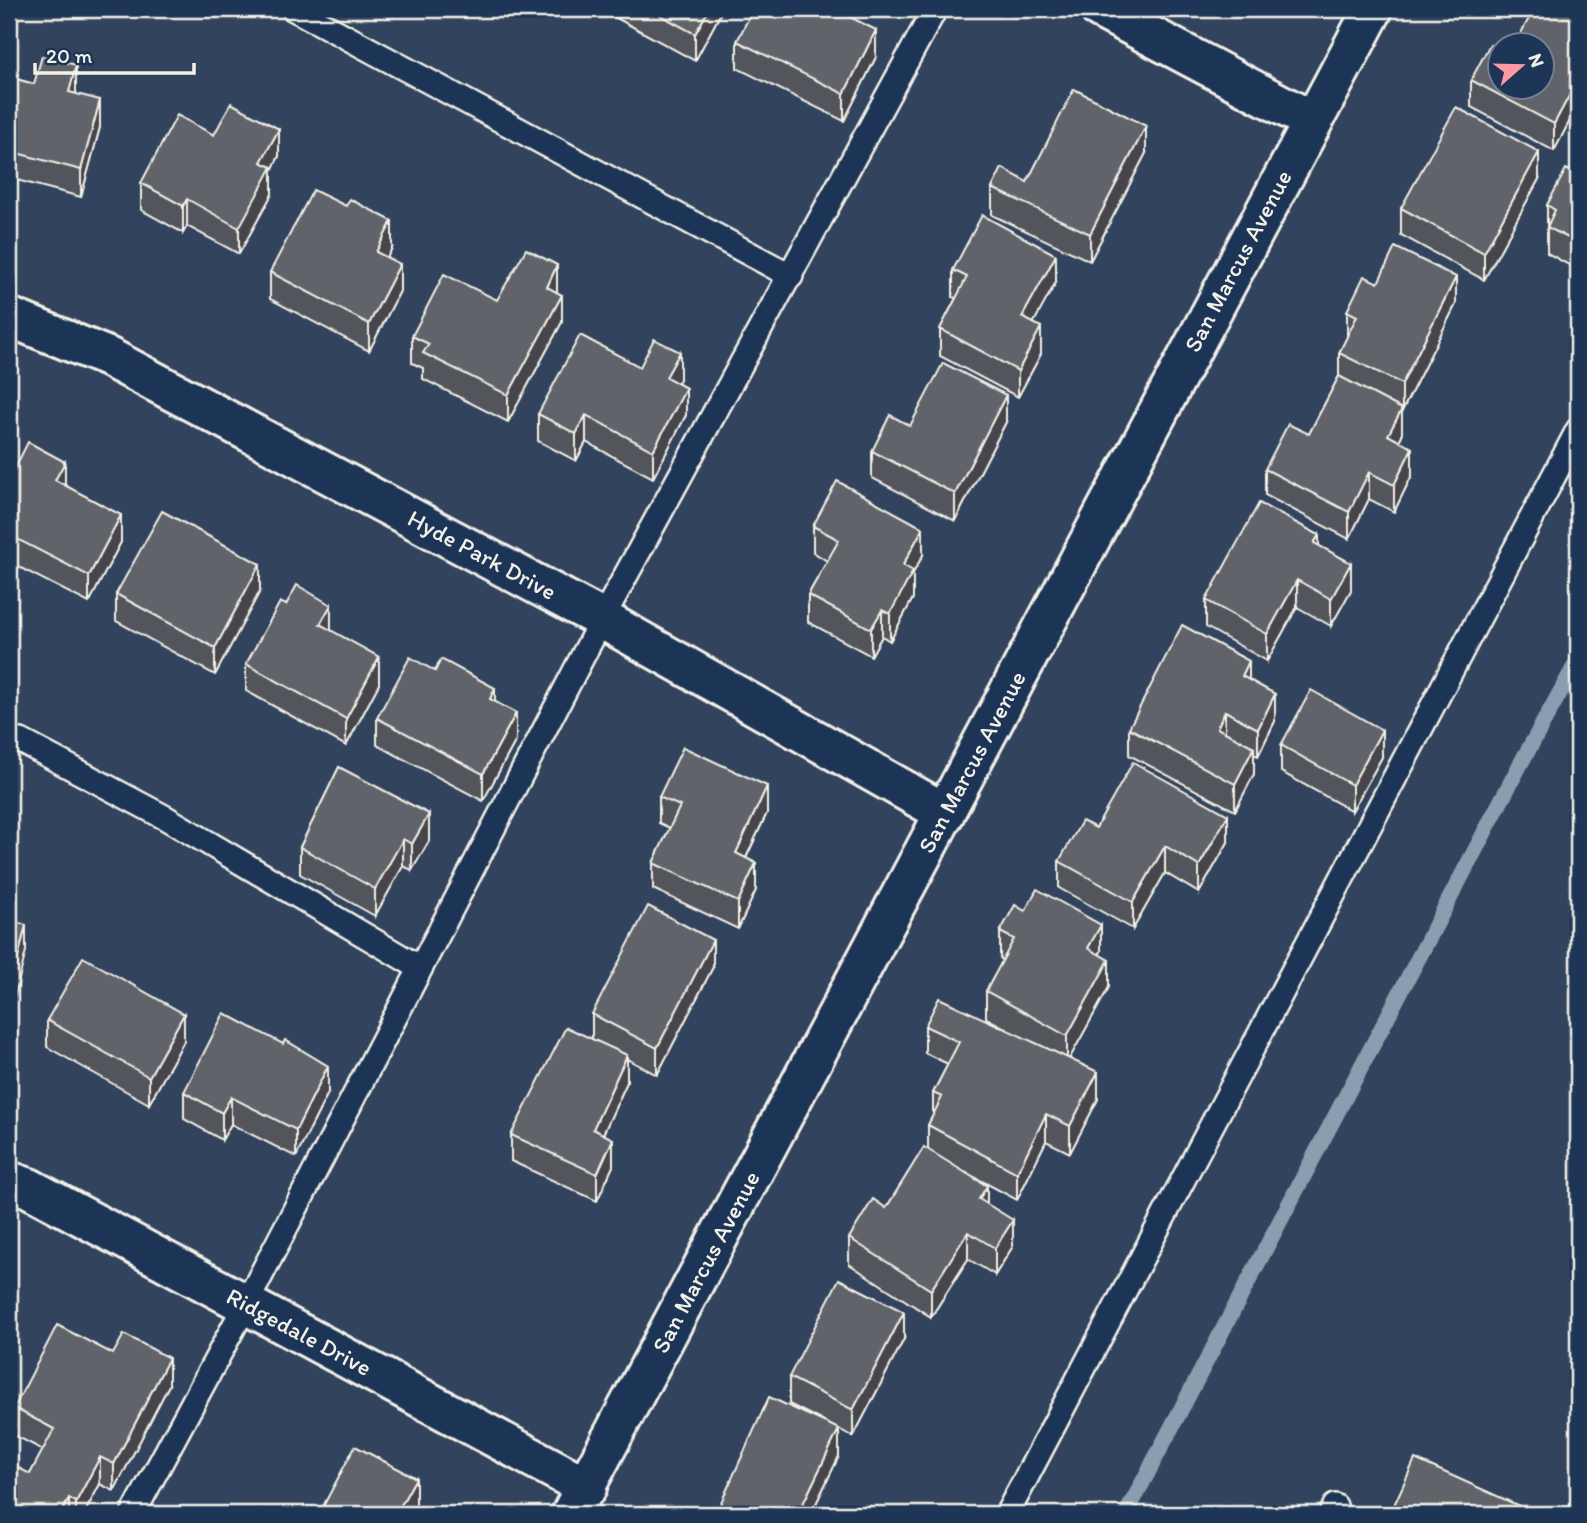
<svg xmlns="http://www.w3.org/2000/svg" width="1587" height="1523" viewBox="0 0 1587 1523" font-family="Itim,sans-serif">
  <rect width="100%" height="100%" fill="#31435d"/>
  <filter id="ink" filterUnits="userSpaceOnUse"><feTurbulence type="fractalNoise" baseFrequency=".0143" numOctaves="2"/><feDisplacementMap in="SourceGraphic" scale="14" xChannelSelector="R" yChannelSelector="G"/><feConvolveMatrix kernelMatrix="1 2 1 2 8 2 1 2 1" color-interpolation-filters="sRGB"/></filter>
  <g filter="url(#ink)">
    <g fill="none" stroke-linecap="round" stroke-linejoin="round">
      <path stroke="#899eaf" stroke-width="16" d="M1126 1514 1521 763 1578 660"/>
      <defs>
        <g id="lane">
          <path d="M294 9 791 276"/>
          <path d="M9 739 21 741 166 818 420 968"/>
          <path d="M133 1514 246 1304 602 619 935 9"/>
          <path d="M1007 1514 1578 430"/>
          <path d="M1331 1514 1335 1506"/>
        </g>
        <g id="street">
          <path d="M1100 9 1312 121"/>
          <path d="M9 1181 29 1188 587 1487"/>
        </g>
        <g id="secondary">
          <path d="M9 317 108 357 602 619 945 813"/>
          <path d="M571 1514 1373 9"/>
        </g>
      </defs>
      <use href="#lane" stroke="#f4f1e8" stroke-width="28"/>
      <use href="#street" stroke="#f4f1e8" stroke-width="44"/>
      <use href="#secondary" stroke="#f4f1e8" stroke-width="44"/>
      <use href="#lane" stroke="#1d3557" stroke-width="23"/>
      <use href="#street" stroke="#1d3557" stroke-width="38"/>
      <use href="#secondary" stroke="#1d3557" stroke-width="38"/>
    </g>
    <g fill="#53555c" stroke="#f4f1e8" stroke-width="2">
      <path d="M600 9H723L695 61Z"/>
      <path d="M844 9V14L876 57 844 121 737 68V41Z"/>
      <path d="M1578 10V105L1554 151 1471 107V80L1500 88Z"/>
      <path d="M9 77 34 84 76 92 75 94 100 127 81 197 9 178Z"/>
      <path d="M214 135 279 156 272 170V194L239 254 187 226 183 233 141 210V183Z"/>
      <path d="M1146 153 1090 261 992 215V188L1027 182Z"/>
      <path d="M1578 175V270L1547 253V205Z"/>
      <path d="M1539 179 1484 280 1401 235V208Z"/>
      <path d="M392 248 387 257 400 291 369 351 270 299V272Z"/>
      <path d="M953 270 1056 282 1033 323 1041 354 1018 397 940 356V329L956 298 953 297Z"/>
      <path d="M1378 283 1456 304 1402 411V435L1399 441 1412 475 1394 512 1369 499 1349 539 1265 495V469L1309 434 1339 376V353L1347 338V311Z"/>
      <path d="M557 292 562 322 508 422 423 379V368L412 363V336L497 300Z"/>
      <path d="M640 367 680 379 678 383 686 415 653 478 586 442 576 461 538 441V414Z"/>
      <path d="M1006 422 955 521 872 478V451L910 426Z"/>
      <path d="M9 480 65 486 121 542 89 603 9 562Z"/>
      <path d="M813 526 923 555 913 573V598L890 641 882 636 871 656 808 622V595L827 561 813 552Z"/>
      <path d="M1319 546 1351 590 1331 626 1297 607 1267 661 1206 627V600Z"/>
      <path d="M260 591 215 675 116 621V594Z"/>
      <path d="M331 630 379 684 346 746 246 691V664Z"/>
      <path d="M1249 680 1275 721 1258 756 1254 754V774L1235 811 1129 755V728Z"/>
      <path d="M495 702 516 740 483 801 377 745V718Z"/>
      <path d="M1281 745 1382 757 1352 811 1281 772Z"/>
      <path d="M339 767 429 841 412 870 403 866 375 916 300 874V847Z"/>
      <path d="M659 797 767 813 746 858 756 890 738 929 653 889V863L670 828 659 823Z"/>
      <path d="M1096 828 1228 842 1199 893 1165 873 1133 929 1059 888V861Z"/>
      <path d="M1000 932 1101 951 1099 955 1109 987 1069 1059 1098 1099 1070 1153 1046 1141 1017 1200 965 1172 987 1204 1013 1246 995 1275 968 1259 931 1317 849 1264V1238L886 1208 928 1149V1125L933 1115V1093L948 1064 925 1053V1026L1007 1029 986 1018V991L1003 960 1000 958Z"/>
      <path d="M713 967 657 1075 627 1059V1082L603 1134 613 1166 597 1201 511 1161V1135L592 1039V1014Z"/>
      <path d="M47 1020 184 1041 149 1104 47 1047Z"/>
      <path d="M184 1092 328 1093 296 1157 231 1124 222 1140 184 1119Z"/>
      <path d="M904 1339 853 1437 839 1429V1456L811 1514H718V1509L830 1425 789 1404V1377Z"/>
      <path d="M169 1385 114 1491 100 1484 84 1514H9L43 1450 14 1435V1408Z"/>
    </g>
    <g fill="#44454b" stroke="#f4f1e8" stroke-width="2">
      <path d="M709 9H723L695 61V34Z"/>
      <path d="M876 30V57L844 121V94Z"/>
      <path d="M76 65V92L69 119V92Z"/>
      <path d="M1578 79V105L1554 151V124Z"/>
      <path d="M100 100V127L81 197V170Z"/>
      <path d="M1146 126V153L1090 261V234Z"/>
      <path d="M279 129V156L272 170V194L239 254V228L261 162Z"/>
      <path d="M1539 152V179L1484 280V253Z"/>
      <path d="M187 199V226L183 233V206Z"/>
      <path d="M392 221V248L376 279V252Z"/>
      <path d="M1056 255V282L1022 344V317Z"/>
      <path d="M400 264V291L369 351V324Z"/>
      <path d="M557 265V292L547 314V287Z"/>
      <path d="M1456 277V304L1402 411V384Z"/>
      <path d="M562 295V322L508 422V395Z"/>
      <path d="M1041 327V354L1018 397V371Z"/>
      <path d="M680 352V379L666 404V377Z"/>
      <path d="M686 388V415L653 478V451Z"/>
      <path d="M1006 395V422L955 521V494Z"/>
      <path d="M1402 409V435L1388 462V435Z"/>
      <path d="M586 415V442L576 461V434Z"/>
      <path d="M1412 448V475L1394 512V485Z"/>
      <path d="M65 462V488L55 480Z"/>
      <path d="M1369 472V499L1349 539V512Z"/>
      <path d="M121 515V542L89 603V576Z"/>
      <path d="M923 528V555L913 573V598L890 641V614L903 565Z"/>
      <path d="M1319 535V562L1314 543Z"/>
      <path d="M1351 563V590L1331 626V599Z"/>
      <path d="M260 564V591L215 675V648Z"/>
      <path d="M1297 580V607L1267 661V634Z"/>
      <path d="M331 605V631L320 624Z"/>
      <path d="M882 610V636L871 656V629Z"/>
      <path d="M379 657V684L346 746V719Z"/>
      <path d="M1249 661V688L1242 676Z"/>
      <path d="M495 688V715L490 699Z"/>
      <path d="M1275 694V721L1258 756V729Z"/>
      <path d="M1225 711V738L1217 728Z"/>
      <path d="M516 713V740L483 801V774Z"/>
      <path d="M1382 730V757L1352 811V785Z"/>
      <path d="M1254 747V774L1235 811V784Z"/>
      <path d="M767 786V813L736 879V853Z"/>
      <path d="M429 814V841L412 870V844Z"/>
      <path d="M1228 815V842L1199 893V866Z"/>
      <path d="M403 839V866L375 916V889Z"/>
      <path d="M1165 846V873L1133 929V902Z"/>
      <path d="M756 863V890L738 929V902Z"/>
      <path d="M26 925V951L9 1020V993Z"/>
      <path d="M1101 925V951L1088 975V948Z"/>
      <path d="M713 940V967L657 1075V1048Z"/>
      <path d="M1109 960V987L1067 1063V1036Z"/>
      <path d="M184 1014V1041L149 1104V1077Z"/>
      <path d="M627 1055V1082L593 1156V1129Z"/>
      <path d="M328 1066V1093L296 1157V1130Z"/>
      <path d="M1098 1072V1099L1070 1153V1126Z"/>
      <path d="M231 1097V1124L222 1140V1113Z"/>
      <path d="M1046 1114V1141L1017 1200V1173Z"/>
      <path d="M613 1139V1166L597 1201V1174Z"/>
      <path d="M987 1186V1213L979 1199Z"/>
      <path d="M1013 1220V1246L995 1275V1248Z"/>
      <path d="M968 1232V1259L931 1317V1290Z"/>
      <path d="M904 1312V1339L853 1437V1410Z"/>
      <path d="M169 1358V1385L114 1491V1464Z"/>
      <path d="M839 1429V1456L811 1514H798Z"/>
      <path d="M100 1457V1484L84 1514H76V1502Z"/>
      <path d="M416 1478V1505L411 1514H396Z"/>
      <path d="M69 1498V1514H61Z"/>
    </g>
    <g fill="#61636b" stroke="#f4f1e8" stroke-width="2">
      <path d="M649 9H709L695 34Z"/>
      <path d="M753 9H839L838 11 876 30 844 94 737 41Z"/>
      <path d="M1534 9H1576L1578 10V79L1554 124 1471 80 1490 44 1500 49V88H1542V46H1514Z"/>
      <path d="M42 56 76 65 69 92 100 100 81 170 9 151V77L34 84Z"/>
      <path d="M1074 89 1146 126 1090 234 992 188 1002 168 1027 182Z"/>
      <path d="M231 103 279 129 261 162 272 167 239 228 187 199 183 206 141 183 177 115 214 135Z"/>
      <path d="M1456 107 1539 152 1484 253 1401 208Z"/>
      <path d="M1566 169 1578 175V243L1547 227 1555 210 1547 205Z"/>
      <path d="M313 190 346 206 350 199 392 221 376 252 400 264 369 324 270 272Z"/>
      <path d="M982 215 1056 255 1022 317 1041 327 1018 371 940 329 967 277 953 270Z"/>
      <path d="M1395 247 1456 277 1402 384 1339 353 1357 316 1347 311 1364 276 1378 283Z"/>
      <path d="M526 249 557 265 547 287 562 295 508 395 423 353 429 344 412 336 444 274 497 300Z"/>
      <path d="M580 335 640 367 654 339 680 352 666 377 686 388 653 451 586 415 576 434 538 414Z"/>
      <path d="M943 363 1006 395 955 494 872 451 890 415 910 426Z"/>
      <path d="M1339 376 1402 409 1388 435 1412 448 1394 485 1369 472 1349 512 1265 469 1288 424 1309 434Z"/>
      <path d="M28 442 65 462 55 480 121 515 89 576 9 535V480Z"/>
      <path d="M837 481 923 528 903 565 913 571 890 614 882 610 871 629 808 595 839 540 813 526Z"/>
      <path d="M1259 503 1319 535 1314 543 1351 563 1331 599 1297 580 1267 634 1206 600Z"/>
      <path d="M162 511 260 564 215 648 116 594Z"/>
      <path d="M297 585 331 605 320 624 379 657 346 719 246 664 280 602 286 605Z"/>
      <path d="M1182 625 1249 661 1242 676 1275 694 1258 729 1225 711 1217 728 1254 747 1235 784 1129 728Z"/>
      <path d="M410 657 435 671 441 659 495 688 490 699 516 713 483 774 377 718Z"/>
      <path d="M1311 690 1382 730 1352 785 1281 745Z"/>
      <path d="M683 747 767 786 736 853 756 863 738 902 653 863 680 806 659 797Z"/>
      <path d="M1133 762 1228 815 1199 866 1165 846 1133 902 1059 861 1082 821 1096 828Z"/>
      <path d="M339 767 429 814 412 844 403 839 375 889 300 847Z"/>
      <path d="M1037 889 1101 925 1088 948 1109 960 1067 1036 986 991 1014 939 1000 932 1015 905 1025 911Z"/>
      <path d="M648 906 713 940 657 1048 592 1014Z"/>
      <path d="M9 920 26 925 9 993Z"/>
      <path d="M83 957 184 1014 149 1077 47 1020Z"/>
      <path d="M939 998 1098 1072 1070 1126 1046 1114 1017 1173 928 1125 942 1097 933 1093 959 1042 925 1026Z"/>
      <path d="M224 1013 283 1044 285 1040 328 1066 296 1130 231 1097 222 1113 184 1092Z"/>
      <path d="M566 1027 627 1055 593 1129 613 1139 597 1174 511 1135Z"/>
      <path d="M924 1147 987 1186 979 1199 1013 1220 995 1248 968 1232 931 1290 849 1238 873 1199 886 1208Z"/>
      <path d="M839 1279 904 1312 853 1410 789 1377Z"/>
      <path d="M57 1325 113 1354 124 1334 169 1358 114 1464 100 1457 76 1502 69 1498 61 1514H9V1463L30 1474 54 1429 14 1408Z"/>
      <path d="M769 1397 839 1429 798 1514H730L718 1509Z"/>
      <path d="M355 1446 416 1478 396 1514H319Z"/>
      <path d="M1415 1459 1537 1514H1390Z"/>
    </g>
  </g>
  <g text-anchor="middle" stroke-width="5" stroke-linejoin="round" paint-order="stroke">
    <g font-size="24" fill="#f4f1e8" stroke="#1d3557">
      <text transform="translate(1238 261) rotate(-62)" y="8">San Marcus Avenue</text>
      <text transform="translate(482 555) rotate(28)" y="8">Hyde Park Drive</text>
      <text transform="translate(972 762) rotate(-62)" y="8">San Marcus Avenue</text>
      <text transform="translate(706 1262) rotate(-62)" y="8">San Marcus Avenue</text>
      <text transform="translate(299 1332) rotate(28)" y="8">Ridgedale Drive</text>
    </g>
  </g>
  <rect width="1587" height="1523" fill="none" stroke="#1d3557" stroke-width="35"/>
  <rect x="18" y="18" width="1552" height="1488" fill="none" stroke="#f4f1e8" stroke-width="2.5" filter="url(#ink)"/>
  <g transform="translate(1521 66) rotate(70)"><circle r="33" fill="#1d3557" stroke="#738091" stroke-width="2"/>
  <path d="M0-5L12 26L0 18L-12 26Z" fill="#ff9aa2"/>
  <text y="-10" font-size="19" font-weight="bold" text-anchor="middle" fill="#f4f1e8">N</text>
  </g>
  <path d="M35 63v10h159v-10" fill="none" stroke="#f4f1e8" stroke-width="3.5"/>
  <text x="46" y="63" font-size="21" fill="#f4f1e8" stroke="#1d3557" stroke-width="5" paint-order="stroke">20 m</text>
</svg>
